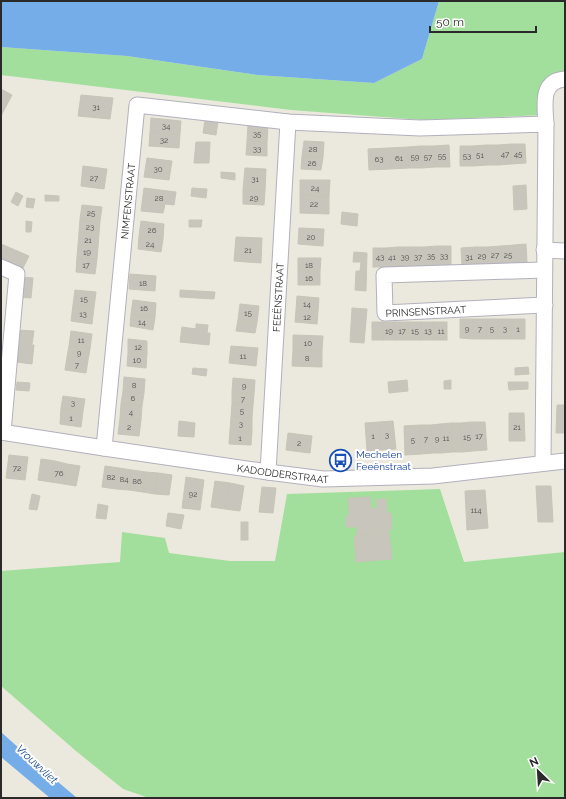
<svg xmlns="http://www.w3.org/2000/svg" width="566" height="799" viewBox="0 0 566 799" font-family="Raleway,sans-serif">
  <rect width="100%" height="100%" fill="#ebe9dd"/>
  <g fill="#a2df9c">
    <path d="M439 1H565V86L542 87 543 115 423 120 291 110 1 75V47L127 56 257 75 374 83 422 59Z"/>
    <path d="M440 489 464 562 565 552V798H149L123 789 76 751 1 686V571L120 562 122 532 165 538 169 553 230 561H275L287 494Z"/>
  </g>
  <g fill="#75ade8">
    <path d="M1 1H439L422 59 374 83 257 75 127 56 1 47Z"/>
    <path d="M1 732 31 759 77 798H50L1 757Z"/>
  </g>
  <g fill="#c7c5bc" stroke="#c7c5b7">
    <path d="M1 89 12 95 1 116Z"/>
    <path d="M81 95 113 98 110 119 78 116Z"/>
    <path d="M151 118 181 121 180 134 150 132Z"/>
    <path d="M205 120 218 121 216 135 203 133Z"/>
    <path d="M248 125 268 126 267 142 247 141Z"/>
    <path d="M150 132 180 134 179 148 149 146Z"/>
    <path d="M247 141 267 142V156L246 155Z"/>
    <path d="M304 141 324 142 323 157 302 156Z"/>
    <path d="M196 142H210L209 163H194Z"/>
    <path d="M511 144H525L526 163 511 164Z"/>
    <path d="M511 144V164L499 165 498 145Z"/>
    <path d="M449 145 450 167H435L434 146Z"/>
    <path d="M486 145H498L499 165H487Z"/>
    <path d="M486 145 487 165 474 166 473 146Z"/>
    <path d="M421 146H434L435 167 422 168Z"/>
    <path d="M421 146 422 168H409L408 147Z"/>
    <path d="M460 146H473L474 166H460Z"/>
    <path d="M408 147 409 168 390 169 389 148Z"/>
    <path d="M389 148 390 169 369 170 368 149Z"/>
    <path d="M302 156 323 157 321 170 301 169Z"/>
    <path d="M147 158 172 161 169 180 144 177Z"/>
    <path d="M83 166 107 169 104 189 81 186Z"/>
    <path d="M245 168 266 169 265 191 243 190Z"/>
    <path d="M221 172 235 173V180L221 178Z"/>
    <path d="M300 180H330L329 196 300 195Z"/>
    <path d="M526 185 527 209 514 210 513 186Z"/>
    <path d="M144 188 176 192 174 205 165 204 163 213 141 211Z"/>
    <path d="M192 188 207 189 206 198 191 196Z"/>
    <path d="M243 190 265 191 264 205 243 204Z"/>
    <path d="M16 192 23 196 18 206 11 202Z"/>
    <path d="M45 195 59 196V201H45Z"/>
    <path d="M300 195 329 196V214L300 213Z"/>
    <path d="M27 198 35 199 33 208 26 207Z"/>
    <path d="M82 205 102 207 100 221 80 219Z"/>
    <path d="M342 212 358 214 357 226 341 224Z"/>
    <path d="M80 219 100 221 99 234 79 232Z"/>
    <path d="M189 220H202L201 227H189Z"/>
    <path d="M26 221 32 222 31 232H26Z"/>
    <path d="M141 221 164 224 163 239 139 236Z"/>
    <path d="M299 228 324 229 323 246 298 244Z"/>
    <path d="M79 232 99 234 98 247 78 245Z"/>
    <path d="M139 236 163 239 161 252 138 249Z"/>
    <path d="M236 237 262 238 261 263 234 261Z"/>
    <path d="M1 244 29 256 23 268 1 259Z"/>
    <path d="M526 244 527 263H515L514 245Z"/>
    <path d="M78 245 98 247 97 259 77 257Z"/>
    <path d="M514 245 515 263 502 264 501 246Z"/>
    <path d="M437 246H451V265L437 266Z"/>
    <path d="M437 246V266H425V247Z"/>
    <path d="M501 246 502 264 489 265 488 247Z"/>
    <path d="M398 247H411V266H399Z"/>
    <path d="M398 247 399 266 386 267V248Z"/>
    <rect x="411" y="247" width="14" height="19"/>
    <path d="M475 247H488L489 265 476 266Z"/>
    <path d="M475 247 476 266H462L461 248Z"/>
    <rect x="373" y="248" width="13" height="19"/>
    <path d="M354 252 367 253 366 291 355 290 356 271H360L361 262H353Z"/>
    <path d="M77 257 97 259 95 274 76 272Z"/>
    <path d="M298 258H321L320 272 298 271Z"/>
    <path d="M298 271 320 272V285H298Z"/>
    <path d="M130 274 156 276 155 291 129 289Z"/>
    <path d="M20 277 33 278 31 298 18 297Z"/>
    <path d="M75 290 96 292 94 307 73 305Z"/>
    <path d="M180 290 215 292 214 299 180 297Z"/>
    <path d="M297 296 319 298 318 311 296 310Z"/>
    <path d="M133 300 156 303 155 317 131 314Z"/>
    <path d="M240 304 259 306 257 322 238 320Z"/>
    <path d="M73 305 94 307 92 324 71 321Z"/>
    <path d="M352 308 367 309 364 343 350 342Z"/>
    <path d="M296 310 318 311 317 324 295 322Z"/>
    <path d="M131 314 155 317 153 330 130 326Z"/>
    <path d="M460 319H473V339L460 338Z"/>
    <path d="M473 319H487L486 339H473Z"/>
    <path d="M487 319H498V339H486Z"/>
    <path d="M498 319H512L511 339H498Z"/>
    <path d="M512 319H525V339H511Z"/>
    <path d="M238 320 257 322 255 333 236 331Z"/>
    <rect x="372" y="322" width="11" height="18"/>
    <rect x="383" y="322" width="12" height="18"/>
    <rect x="395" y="322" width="13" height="18"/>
    <rect x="408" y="322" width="13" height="18"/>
    <rect x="421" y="322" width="13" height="18"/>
    <rect x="434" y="322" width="13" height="18"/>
    <path d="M196 324 208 325 207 333H210L209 345 180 342 182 327 196 329Z"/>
    <path d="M17 330 34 331 32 344 16 343Z"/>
    <path d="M71 331 92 334 90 349 69 346Z"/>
    <path d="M293 335 323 336 322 351 293 350Z"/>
    <path d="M128 339 147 341V354L128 353Z"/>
    <path d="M19 344 34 345 32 364 16 362Z"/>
    <path d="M69 346 90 349 88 360 67 357Z"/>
    <path d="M231 346 258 348 256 366 229 363Z"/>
    <path d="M293 350 322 351V367L292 366Z"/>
    <path d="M128 353 147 354 146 368 127 366Z"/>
    <path d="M67 357 88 360 86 373 65 370Z"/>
    <path d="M528 367 529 374 515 375V368Z"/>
    <path d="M193 368 207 369 206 376 192 374Z"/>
    <path d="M124 377 145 379 144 393 123 391Z"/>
    <path d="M233 378 255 380 254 394 232 392Z"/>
    <path d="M407 380 408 391 389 393 388 382Z"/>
    <path d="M451 380V389H444V381Z"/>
    <path d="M17 382 30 383 29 391 16 390Z"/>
    <path d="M508 382H528V389L509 390Z"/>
    <path d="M123 391 144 393 142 406 121 404Z"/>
    <path d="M232 392 254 394 253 405 232 404Z"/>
    <path d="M63 396 85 399 83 411 61 408Z"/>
    <path d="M121 404 142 406 141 420 120 418Z"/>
    <path d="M232 404 253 405 252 418 231 417Z"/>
    <path d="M557 405H565V433H556Z"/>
    <path d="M61 408 83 411 81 427 60 424Z"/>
    <path d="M509 413H524L525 441H509Z"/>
    <path d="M231 417 252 418V432L230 430Z"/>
    <path d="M120 418 141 420 139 436 118 434Z"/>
    <path d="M179 421 195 423 194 437 178 436Z"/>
    <path d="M393 421 396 449 381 450 379 422Z"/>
    <path d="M379 422 381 450 367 451 365 423Z"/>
    <path d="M471 422 472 451 462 452 461 423Z"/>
    <path d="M471 422H485L487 450 472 451Z"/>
    <path d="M451 423 452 452 442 453 440 424Z"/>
    <path d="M451 423H461L462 452H452Z"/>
    <path d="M440 424 442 453H433L431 425Z"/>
    <path d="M420 425 421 454 405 455 404 426Z"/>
    <path d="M420 425H431L433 453 421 454Z"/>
    <path d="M230 430 252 432 251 445 229 444Z"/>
    <path d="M288 433 312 436 310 453 286 450Z"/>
    <path d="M9 455 28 457 25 480 6 478Z"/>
    <path d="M41 459 55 461 51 482 38 480Z"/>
    <path d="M55 461 67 464 64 484 51 482Z"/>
    <path d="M67 464 80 466 76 486 64 484Z"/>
    <path d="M105 466 119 468 116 489 102 487Z"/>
    <path d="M119 468 132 470 129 490 116 489Z"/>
    <path d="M132 470 146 472 143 492 129 490Z"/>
    <path d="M146 472 158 473 155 494 143 492Z"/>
    <path d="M158 473 172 475 169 495 155 494Z"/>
    <path d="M186 477 204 480 200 510 182 508Z"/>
    <path d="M215 481 230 483 225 509 211 507Z"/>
    <path d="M230 483 244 486 240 511 225 509Z"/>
    <path d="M536 486H551L553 522H538Z"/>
    <path d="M262 487 276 488 273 513 259 512Z"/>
    <path d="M485 490 488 528 467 530 465 491Z"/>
    <path d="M32 494 40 496 37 510 29 509Z"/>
    <path d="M370 497 371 509 377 508 376 499H386L387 513H391L392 529 388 530 389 533 383 534 382 529 367 531V535L357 536V527H346V516L349 515 348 498Z"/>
    <path d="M98 504 108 506 106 519 96 518Z"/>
    <path d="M168 513 184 515 181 529 166 526Z"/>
    <rect x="241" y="522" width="7" height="18"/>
    <path d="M382 529 383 534 389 533 392 559 356 562 354 536 367 535V531Z"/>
  </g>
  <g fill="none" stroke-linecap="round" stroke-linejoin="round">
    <defs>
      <g id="minor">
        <path d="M546 124C545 105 540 81 565 79"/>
        <path d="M544 250 565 251"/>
        <path d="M1 267 17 274 3 432"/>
        <path id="s1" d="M544 270 384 275 385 313 545 305"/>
        <path id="s2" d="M1 432 104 448 268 472 323 479 433 476 565 461"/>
        <path id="s3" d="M104 448 137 105 288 122 420 128 546 124 543 463"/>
        <path id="s4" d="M268 472 288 122"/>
      </g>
    </defs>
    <use href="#minor" stroke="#b1b0bd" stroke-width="17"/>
    <use href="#minor" stroke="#fff" stroke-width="15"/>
  </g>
  <defs>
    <symbol id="bus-ring" viewBox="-11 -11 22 22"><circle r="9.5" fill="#fff" stroke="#1a4fb4" stroke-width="1.5"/><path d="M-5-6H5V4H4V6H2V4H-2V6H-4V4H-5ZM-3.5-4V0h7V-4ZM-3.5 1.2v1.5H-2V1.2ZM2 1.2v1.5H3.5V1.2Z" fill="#1a4fb4"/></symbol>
  </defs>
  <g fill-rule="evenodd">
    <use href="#bus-ring" x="328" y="448" width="25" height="25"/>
  </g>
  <g text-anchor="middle" stroke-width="4" stroke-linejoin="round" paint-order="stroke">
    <g font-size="8" fill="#51514e">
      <text x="96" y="110">31</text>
      <text x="166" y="129">34</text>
      <text x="257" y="137">35</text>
      <text x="164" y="143">32</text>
      <text x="257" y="152">33</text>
      <text x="313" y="152">28</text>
      <text x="505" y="157">47</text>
      <text x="518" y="157">45</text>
      <text x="480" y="158">51</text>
      <text x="442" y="159">55</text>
      <text x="467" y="159">53</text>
      <text x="415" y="160">59</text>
      <text x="428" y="160">57</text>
      <text x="399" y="161">61</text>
      <text x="379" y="162">63</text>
      <text x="312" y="166">26</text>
      <text x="158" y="172">30</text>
      <text x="94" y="181">27</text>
      <text x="255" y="182">31</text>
      <text x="315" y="191">24</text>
      <text x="159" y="201">28</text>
      <text x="254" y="201">29</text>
      <text x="314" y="207">22</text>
      <text x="91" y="216">25</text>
      <text x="90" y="230">23</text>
      <text x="152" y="233">26</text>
      <text x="311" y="240">20</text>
      <text x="88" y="243">21</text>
      <text x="150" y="247">24</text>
      <text x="248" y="253">21</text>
      <text x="87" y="255">19</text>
      <text x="495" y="258">27</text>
      <text x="508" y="258">25</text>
      <text x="431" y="259">35</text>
      <text x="444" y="259">33</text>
      <text x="482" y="259">29</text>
      <text x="380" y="260">43</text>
      <text x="392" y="260">41</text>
      <text x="405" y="260">39</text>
      <text x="418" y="260">37</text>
      <text x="469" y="260">31</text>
      <text x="86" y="268">17</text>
      <text x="309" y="268">18</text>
      <text x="309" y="281">16</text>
      <text x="143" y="286">18</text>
      <text x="84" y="302">15</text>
      <text x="307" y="307">14</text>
      <text x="144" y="311">16</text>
      <text x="248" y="316">15</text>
      <text x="83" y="317">13</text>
      <text x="307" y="320">12</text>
      <text x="142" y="325">14</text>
      <text x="467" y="332">9</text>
      <text x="480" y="332">7</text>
      <text x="492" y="332">5</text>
      <text x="505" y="332">3</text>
      <text x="518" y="332">1</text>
      <text x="389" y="334">19</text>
      <text x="402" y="334">17</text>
      <text x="415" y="334">15</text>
      <text x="428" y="334">13</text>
      <text x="441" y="334">11</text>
      <text x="81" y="343">11</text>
      <text x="308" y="346">10</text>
      <text x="138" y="350">12</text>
      <text x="79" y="356">9</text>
      <text x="243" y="359">11</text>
      <text x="307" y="361">8</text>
      <text x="137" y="363">10</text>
      <text x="77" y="368">7</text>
      <text x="134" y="388">8</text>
      <text x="244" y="389">9</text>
      <text x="133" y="401">6</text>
      <text x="243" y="402">7</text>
      <text x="73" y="406">3</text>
      <text x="242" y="414">5</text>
      <text x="131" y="415">4</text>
      <text x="71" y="421">1</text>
      <text x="241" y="427">3</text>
      <text x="129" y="430">2</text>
      <text x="517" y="430">21</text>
      <text x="387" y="438">3</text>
      <text x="373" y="439">1</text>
      <text x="479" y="439">17</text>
      <text x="467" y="440">15</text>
      <text x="240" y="441">1</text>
      <text x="446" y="441">11</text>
      <text x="426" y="442">7</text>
      <text x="437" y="442">9</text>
      <text x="413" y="443">5</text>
      <text x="299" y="446">2</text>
      <text x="17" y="471">72</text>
      <text x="59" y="476">76</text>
      <text x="111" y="480">82</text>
      <text x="124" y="482">84</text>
      <text x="137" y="484">86</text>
      <text x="193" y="497">92</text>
      <text x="476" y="513">114</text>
    </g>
    <g font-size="10" fill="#2a2a2a" stroke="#fff">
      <text dy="4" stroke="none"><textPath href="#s3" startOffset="248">NIMFENSTRAAT</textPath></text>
      <text dy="4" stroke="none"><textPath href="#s4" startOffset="175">FEEËNSTRAAT</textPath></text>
      <text dy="4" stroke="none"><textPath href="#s1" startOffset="239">PRINSENSTRAAT</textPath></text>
      <text dy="4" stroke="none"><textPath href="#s2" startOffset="285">KADODDERSTRAAT</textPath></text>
    </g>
    <g font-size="10" fill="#164399" stroke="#fff" text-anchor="start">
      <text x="356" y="458">Mechelen<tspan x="356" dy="12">Feeënstraat</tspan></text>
    </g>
    <g font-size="11" font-style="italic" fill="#144894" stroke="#fff">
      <text transform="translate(37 764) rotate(43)" y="4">Vrouwvliet</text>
    </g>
  </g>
  <rect width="566" height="799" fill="none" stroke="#2a2a2a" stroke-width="4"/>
  <g transform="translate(538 771) rotate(335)" stroke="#ffffff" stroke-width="3" paint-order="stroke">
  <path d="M0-3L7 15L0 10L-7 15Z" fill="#2a2a2a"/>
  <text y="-6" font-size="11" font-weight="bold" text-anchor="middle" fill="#2a2a2a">N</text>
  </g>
  <path d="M430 26v6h106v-6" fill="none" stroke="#2a2a2a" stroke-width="2"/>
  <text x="436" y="26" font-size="12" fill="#2a2a2a" stroke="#ffffff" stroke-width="3" paint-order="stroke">50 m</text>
</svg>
